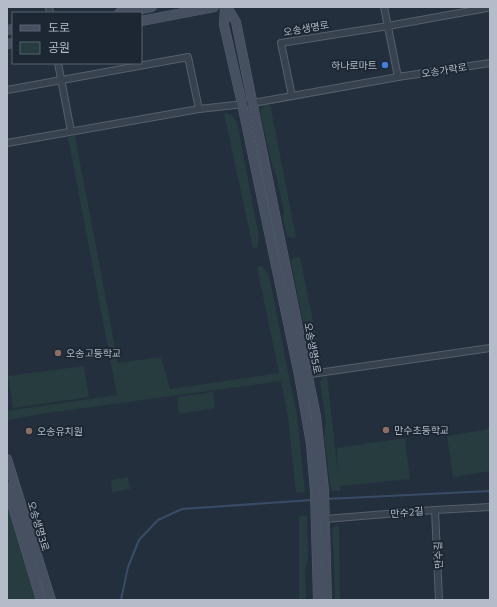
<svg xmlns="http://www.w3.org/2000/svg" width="497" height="607" viewBox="0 0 497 607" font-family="Commissioner,'Noto Sans KR',sans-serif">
  <rect width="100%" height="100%" fill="#242f3e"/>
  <g fill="#263c3f">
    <path d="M270 104 296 237 291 238 287 235 283 219 284 212 277 177 272 165 260 111 264 106Z"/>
    <path d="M224 113 230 114 237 122 259 237 258 247 253 248Z"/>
    <path d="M75 136 118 363 161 357 170 389 279 373 257 267 262 266 269 275 288 372 297 414 305 492 296 493 288 417 281 381 47 413 7 420V411L117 395 68 137Z"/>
    <path d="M294 257H300L321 360H314L310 357 291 261Z"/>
    <path d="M84 366 89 397 13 408 8 376Z"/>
    <path d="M327 376 338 473 337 448 405 438 410 479 340 486V491H331L324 436 326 423 320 382 323 377Z"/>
    <path d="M213 392 215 408 179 414 177 397Z"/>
    <path d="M490 429V471L453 477 447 436Z"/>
    <path d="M128 477 130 489 112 492 111 480Z"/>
    <path d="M7 500 37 600H7Z"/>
    <path d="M299 516H307L308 558 305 571 306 600H299Z"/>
    <path d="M335 526H339L340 600H335C335 576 333 552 332 528Z"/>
  </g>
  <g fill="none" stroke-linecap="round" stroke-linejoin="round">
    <g stroke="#394c67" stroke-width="2">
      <path d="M326 499 490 491"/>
      <path d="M121 600 128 567 139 540 158 520 182 509 312 500"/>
    </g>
    <defs>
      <g id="street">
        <path d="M49 7 50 13"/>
        <path d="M384 7 398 77"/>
        <path d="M58 63 71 131"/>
        <path d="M7 90 188 57 199 109"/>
        <path d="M292 96 281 43 388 26 487 8"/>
        <path d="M7 143 199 109 253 103 398 77 490 63"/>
        <path d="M304 375 490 348"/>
        <path d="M435 510 439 600"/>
        <path d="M325 519 435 510 490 507"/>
      </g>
      <g id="secondary">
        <path d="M225 7 224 25 242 104 299 375 311 444 315 491 318 600"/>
        <path d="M227 7 236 22 316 416 324 490 327 600"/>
        <path d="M119 13 152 7"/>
        <path d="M141 21 214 7"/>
        <path d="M7 30 13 29"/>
        <path d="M7 44 13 43"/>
        <path d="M7 459 51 600"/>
        <path d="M7 487 41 600"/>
      </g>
    </defs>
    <use href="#street" stroke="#565f6c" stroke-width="8"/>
    <use href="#secondary" stroke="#565f6c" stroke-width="10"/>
    <use href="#street" stroke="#38414e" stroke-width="6"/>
    <use href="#secondary" stroke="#465061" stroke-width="9"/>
  </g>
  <circle fill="#3f7fe0" stroke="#1d2633" stroke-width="1.5" cx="385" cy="65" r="4"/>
  <g fill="#8d6e63" stroke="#1d2633" stroke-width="1.5">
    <circle cx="58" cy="353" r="4"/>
    <circle cx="386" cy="430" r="4"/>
    <circle cx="29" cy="431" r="4"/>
  </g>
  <g text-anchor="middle" stroke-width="4" stroke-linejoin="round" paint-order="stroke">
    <g font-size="10" fill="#b4bcc9" stroke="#1d2633">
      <text transform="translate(306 28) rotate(-10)" y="4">오송생명로</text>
      <text transform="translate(444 70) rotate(-9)" y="4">오송가락로</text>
      <text transform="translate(313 348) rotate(79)" y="4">오송생명5로</text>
      <text transform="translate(407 512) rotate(-5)" y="4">만수2길</text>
      <text transform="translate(39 526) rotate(73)" y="4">오송생명3로</text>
      <text transform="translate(438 555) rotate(-92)" y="4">만수길</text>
    </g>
    <g font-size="10" fill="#b4bcc9" stroke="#1d2633" text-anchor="start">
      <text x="377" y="69" text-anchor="end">하나로마트</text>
      <text x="66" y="357">오송고등학교</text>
      <text x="394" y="434">만수초등학교</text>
      <text x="37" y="435">오송유치원</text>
    </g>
  </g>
  <rect width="497" height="607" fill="none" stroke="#b4bcc9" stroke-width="16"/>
  <rect x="12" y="12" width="130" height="52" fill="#1d2633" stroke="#59626f"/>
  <rect x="20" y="25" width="20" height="6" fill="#465061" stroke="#59626f"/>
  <text x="48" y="32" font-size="12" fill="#b4bcc9">도로</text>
  <rect x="20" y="42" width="20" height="12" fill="#263c3f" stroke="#59626f"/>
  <text x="48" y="52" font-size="12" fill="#b4bcc9">공원</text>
</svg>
